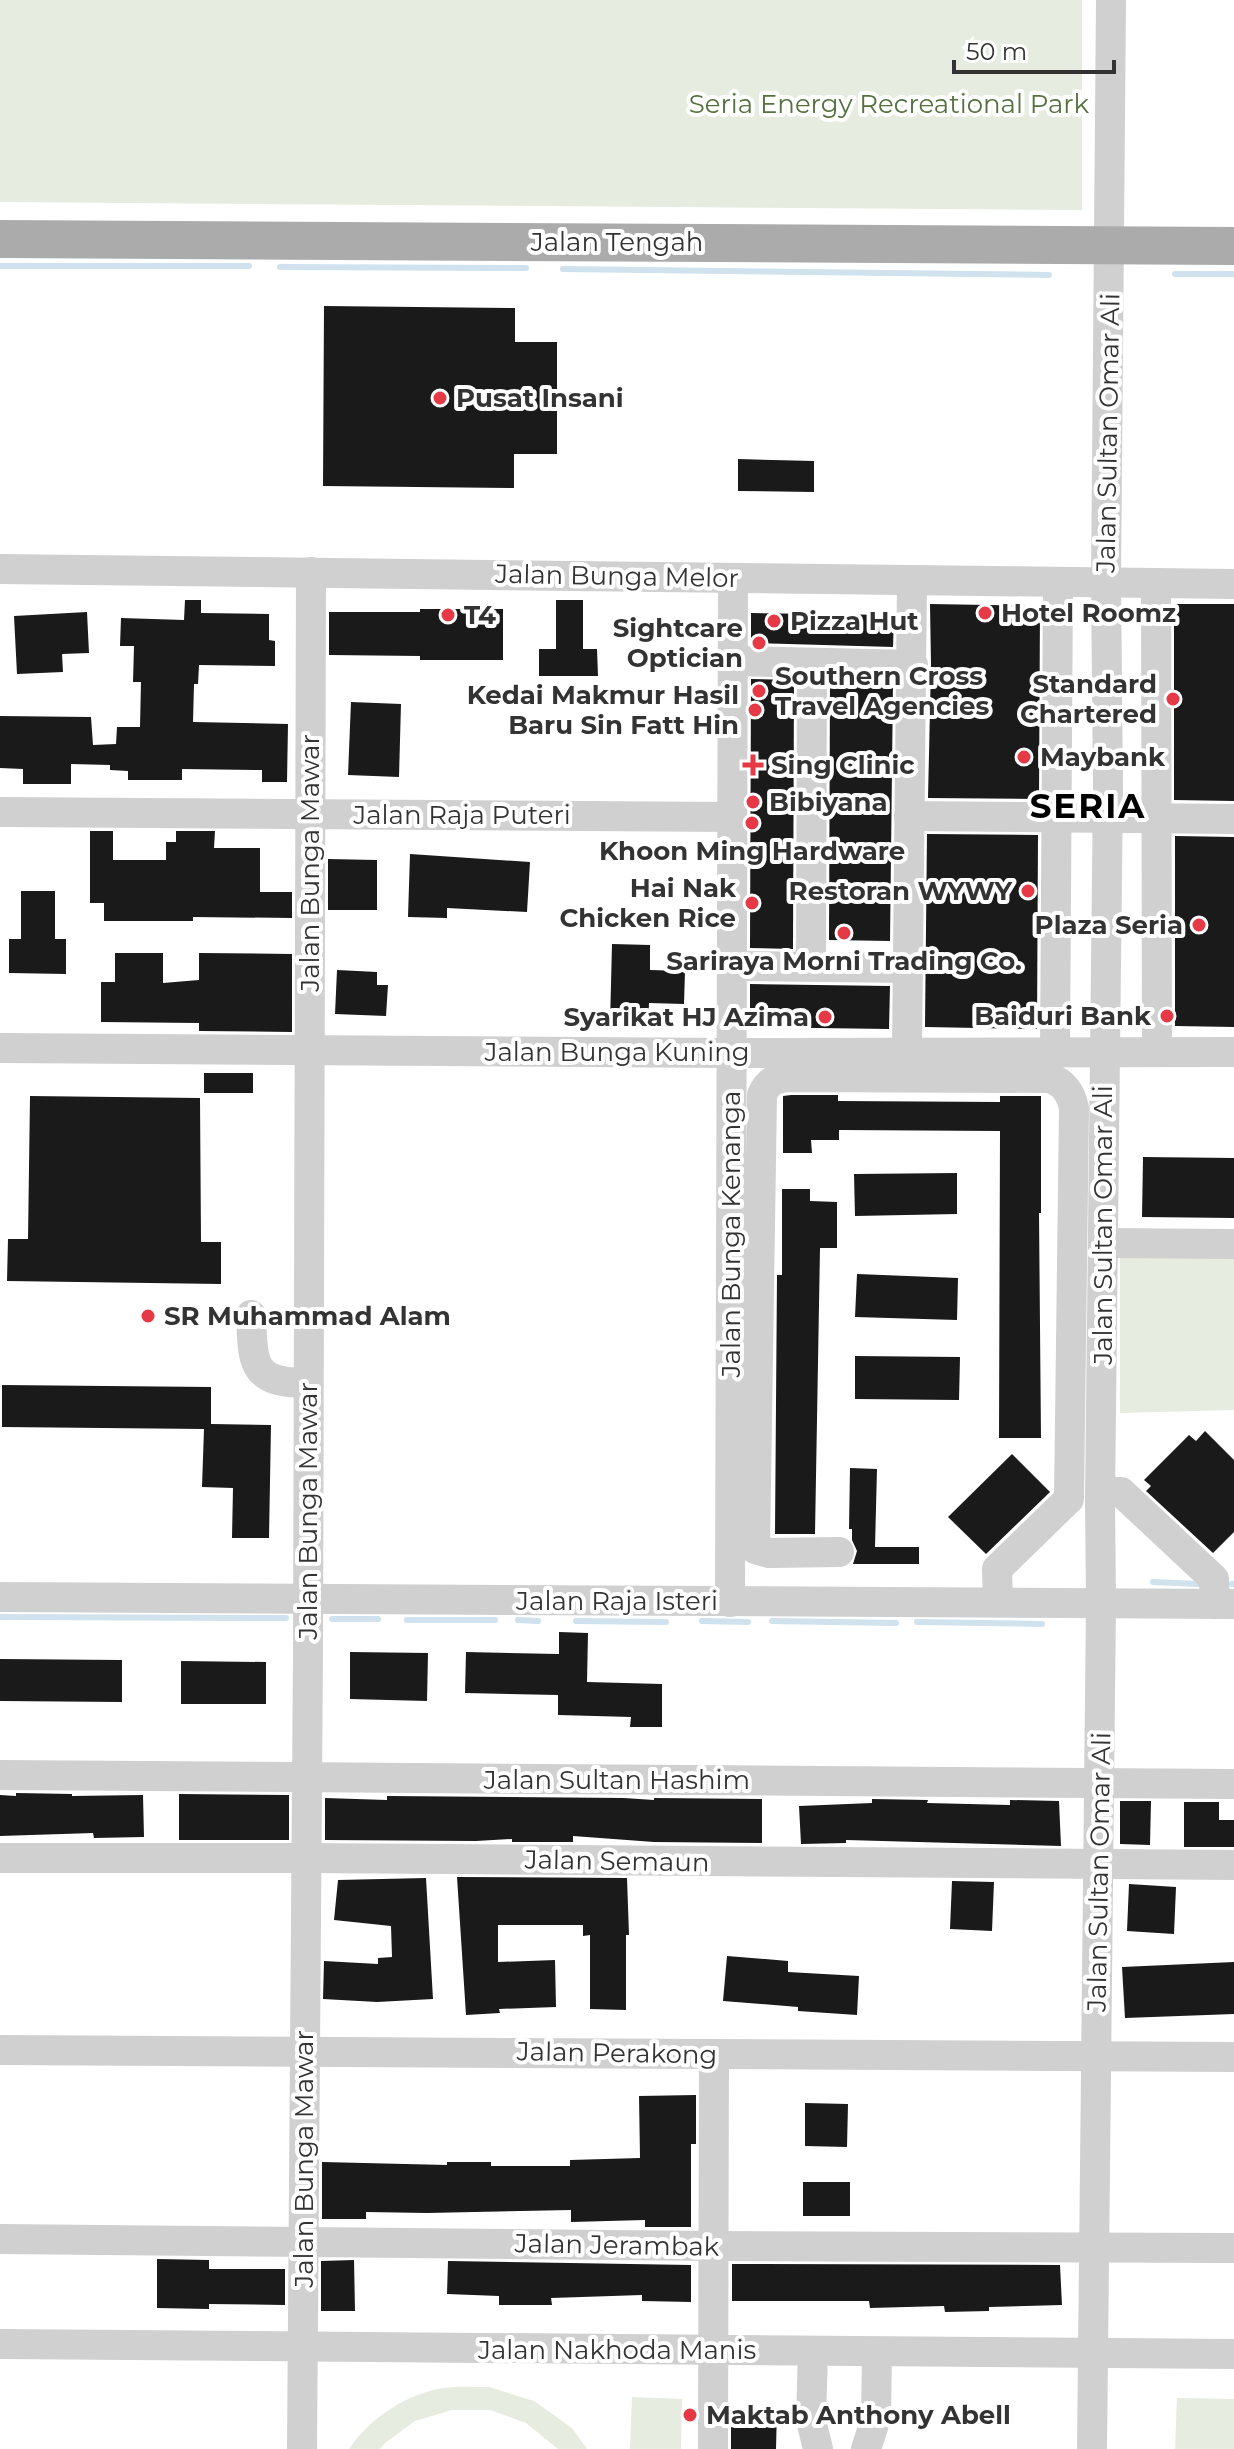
<svg xmlns="http://www.w3.org/2000/svg" width="1234" height="2449" viewBox="0 0 1234 2449" font-family="Montserrat,sans-serif">
  <rect width="100%" height="100%" fill="#fff"/>
  <g fill="#e6ecdf">
    <path d="M0 0H1082V210L0 202Z"/>
    <path d="M1234 1257V1410L1120 1413V1258Z"/>
    <path d="M489 2387 534 2401 572 2428 587 2449H558L526 2423 490 2410H452L415 2421 385 2443 380 2449H349C369 2419 407 2393 444 2388 458 2386 474 2387 489 2387Z"/>
    <path d="M632 2397 682 2399 681 2449H630Z"/>
    <path d="M1177 2398 1234 2399V2449H1175Z"/>
  </g>
  <g fill="none" stroke-linecap="round" stroke-linejoin="round">
    <g stroke="#cfe2ee" stroke-width="6">
      <path d="M0 266H249"/>
      <path d="M280 267 526 268"/>
      <path d="M563 269 1049 275"/>
      <path d="M1175 274H1234"/>
      <path d="M1153 1582 1199 1584"/>
      <path d="M1232 1584H1234"/>
      <path d="M0 1617 286 1618"/>
      <path d="M332 1619H378"/>
      <path d="M407 1620H495"/>
      <path d="M518 1620 538 1621"/>
      <path d="M576 1621 666 1622"/>
      <path d="M702 1621 748 1622"/>
      <path d="M772 1621 896 1623"/>
      <path d="M917 1622 1042 1624"/>
    </g>
  </g>
  <g fill="#1a1a1a">
    <path d="M324 306 515 308V342H557V454H514V488L323 486Z"/>
    <path d="M738 459 814 461V492L738 491Z"/>
    <path d="M185 600H201V613L269 614V640L275 641V666L199 665 198 684H194L193 722 288 724 287 782H262V770L182 769V780H128V771L110 770V765L71 764V784H23V769L0 768V716L91 717 93 745 116 744 117 727H140L141 682H133L134 646H120L121 618 184 620Z"/>
    <path d="M556 600H583V649H597L598 676H539V649H556Z"/>
    <path d="M930 604 1040 606 1039 799 928 798 931 665Z"/>
    <path d="M1174 604H1234V801L1174 800Z"/>
    <path d="M420 609H503V660H420V656L329 655V612H420Z"/>
    <path d="M87 612 89 653 62 654 63 672 17 674 14 616Z"/>
    <path d="M751 613 894 615 893 647 751 643Z"/>
    <path d="M751 679 794 680 793 949 750 948Z"/>
    <path d="M830 681 893 683 890 941 829 940Z"/>
    <path d="M351 702 401 704 399 777 348 775Z"/>
    <path d="M90 831H113V860H166V842H176V831H215L214 848H260V892H292V918L193 917V921H104V903H90Z"/>
    <path d="M927 834 1038 835 1037 1029 925 1027Z"/>
    <path d="M1175 836 1234 837V1027L1175 1026Z"/>
    <path d="M410 854 530 862 527 912 447 908V918L408 917Z"/>
    <path d="M328 859 377 860V910H328Z"/>
    <path d="M21 891H55V939H66V974L9 973V939H21Z"/>
    <path d="M612 944 650 945V970L685 971 684 1004 649 1003 648 1025 610 1024Z"/>
    <path d="M115 953H163V983L199 980V953L292 954V1032L199 1031V1023L101 1022V982H115Z"/>
    <path d="M337 970 377 972V985H388L386 1016 335 1014Z"/>
    <path d="M750 984 890 986 889 1029 750 1027Z"/>
    <rect x="204" y="1073" width="49" height="20"/>
    <path d="M791 1095H838V1101L1000 1102V1096H1041V1213H1039L1041 1438H999L1000 1131 839 1130V1140H811L812 1153H783V1096Z"/>
    <path d="M30 1096 200 1098 201 1242H221V1284L7 1281 8 1239H28Z"/>
    <path d="M1143 1157 1234 1158V1218L1142 1217Z"/>
    <path d="M957 1173V1214L855 1216 854 1174Z"/>
    <path d="M782 1189H810V1201L837 1202V1248H820L815 1534H775L777 1275H782Z"/>
    <path d="M857 1274 958 1278 957 1320 855 1317Z"/>
    <path d="M855 1356 960 1357 959 1400 855 1399Z"/>
    <path d="M2 1385 211 1387V1424L271 1425 269 1538H232L233 1488 202 1487 204 1429 2 1427Z"/>
    <path d="M1205 1431 1234 1460V1532L1213 1553 1146 1491 1151 1486 1144 1480 1189 1435 1196 1441Z"/>
    <path d="M1012 1454 1050 1492 986 1554 948 1517Z"/>
    <path d="M850 1468 877 1469 875 1547H919V1564H853L857 1551 852 1540V1529H849Z"/>
    <path d="M559 1632 588 1633 587 1682 662 1684V1727H630L631 1717 558 1715V1695L465 1693 466 1652 559 1654Z"/>
    <path d="M350 1652 428 1653 427 1701 350 1699Z"/>
    <path d="M0 1659 122 1660V1702L0 1701Z"/>
    <path d="M181 1661 266 1662V1704H181Z"/>
    <path d="M16 1793 72 1794V1796L143 1795 144 1837 94 1838 93 1833 0 1836V1795L16 1796Z"/>
    <path d="M179 1794 289 1795V1840H179Z"/>
    <path d="M387 1796 624 1798 654 1800V1798L762 1799V1843L654 1842 573 1836V1842H512V1839L476 1841 325 1840V1798L387 1800Z"/>
    <path d="M872 1799 928 1800 927 1803 1010 1805V1800L1059 1801 1061 1846 846 1840V1843L801 1844 799 1806 872 1803Z"/>
    <path d="M1120 1801H1151L1150 1845 1120 1844Z"/>
    <path d="M1184 1802H1219V1820H1234V1847H1184Z"/>
    <path d="M457 1877 627 1878 629 1935H626V2010L590 2009V1935L583 1936V1925H498V1962L555 1960 556 2007 499 2009 500 2013 466 2015Z"/>
    <path d="M426 1878 433 1999 377 2002 323 1999 324 1961 378 1964V1958L392 1957 391 1926 334 1920 338 1880Z"/>
    <path d="M952 1881 994 1882 992 1931 950 1929Z"/>
    <path d="M1129 1884 1176 1887 1174 1934 1127 1931Z"/>
    <path d="M727 1956 788 1961V1972L859 1976 857 2015 798 2011V2007L723 2001Z"/>
    <path d="M1234 1962V2014L1125 2018 1122 1967Z"/>
    <path d="M696 2095V2144H691V2227H645V2220L571 2222V2210L427 2213 366 2212V2219H322V2162L447 2165V2162H491V2166H570V2160L640 2158 639 2096Z"/>
    <path d="M805 2103 848 2104 847 2147 805 2146Z"/>
    <rect x="803" y="2182" width="47" height="34"/>
    <path d="M157 2259 209 2260V2269H285V2305L209 2304V2309L157 2308Z"/>
    <path d="M354 2260 355 2311H321V2261Z"/>
    <path d="M448 2261 691 2265V2302L642 2301V2295L551 2298 552 2305H499V2296L447 2294Z"/>
    <path d="M732 2264 1060 2265 1062 2305 989 2307V2311L945 2312 944 2306 870 2308 869 2301H732Z"/>
    <path d="M731 2408 777 2409 776 2449H731Z"/>
  </g>
  <g fill="none" stroke-linecap="round" stroke-linejoin="round">
    <g stroke="#d0d0d0" stroke-width="30">
      <path d="M0 569 1234 584"/>
      <path d="M1156 583 1157 1052"/>
      <path d="M734 661 913 665"/>
      <path d="M0 812 732 817"/>
      <path d="M909 816 1234 819"/>
      <path d="M732 966 908 968"/>
      <path d="M811 966 812 663"/>
      <path d="M0 1048 731 1053 1234 1052"/>
      <path d="M907 1051 912 581"/>
      <path d="M1055 1051 1058 583"/>
      <path d="M1104 1243 1234 1244"/>
      <path d="M251 1315C253 1364 251 1383 308 1383"/>
      <path d="M1100 1492H1121L1214 1579 1215 1604"/>
      <path d="M839 1552 769 1553 755 1549 762 1095C768 1081 775 1078 790 1077L1050 1078C1064 1083 1071 1093 1074 1108L1069 1499 997 1569 998 1602"/>
      <path d="M0 1597 1234 1604"/>
      <path d="M730 1602 733 578"/>
      <path d="M0 1775 1234 1784"/>
      <path d="M0 1858H305L1234 1865"/>
      <path d="M0 2050 1234 2057"/>
      <path d="M0 2239 714 2246 1234 2248"/>
      <path d="M0 2344 1234 2354"/>
      <path d="M813 2351 811 2420 818 2449"/>
      <path d="M302 2449 308 1653 311 572"/>
      <path d="M713 2449 714 2054"/>
      <path d="M866 2449 876 2418 877 2352"/>
      <path d="M1092 2449 1101 1603 1100 1499 1108 787 1106 582 1111 0"/>
    </g>
    <path stroke="#ababab" stroke-width="38" d="M0 239 1234 246"/>
  </g>
  <g fill="#e63946" stroke="#fff" stroke-width="3">
    <circle cx="440" cy="398" r="8"/>
    <circle cx="985" cy="613" r="8"/>
    <circle cx="448" cy="615" r="8"/>
    <circle cx="774" cy="621" r="8"/>
    <circle cx="759" cy="643" r="8"/>
    <circle cx="759" cy="691" r="8"/>
    <circle cx="1173" cy="699" r="8"/>
    <circle cx="755" cy="710" r="8"/>
    <circle cx="1024" cy="757" r="8"/>
    <path d="M749 753h8v8h8v8h-8v8h-8v-8h-8v-8h8z"/>
    <circle cx="753" cy="802" r="8"/>
    <circle cx="752" cy="823" r="8"/>
    <circle cx="1028" cy="891" r="8"/>
    <circle cx="752" cy="903" r="8"/>
    <circle cx="1199" cy="925" r="8"/>
    <circle cx="844" cy="933" r="8"/>
    <circle cx="1167" cy="1016" r="8"/>
    <circle cx="825" cy="1017" r="8"/>
    <circle cx="148" cy="1316" r="8"/>
    <circle cx="690" cy="2415" r="8"/>
  </g>
  <g text-anchor="middle" stroke-width="8" stroke-linejoin="round" paint-order="stroke">
    <g font-size="26" fill="#56703f" stroke="#fff">
      <text x="889" y="113">Seria Energy Recreational Park</text>
    </g>
    <g font-size="26" fill="#333" stroke="#fff">
      <text x="617" y="251">Jalan Tengah</text>
      <text transform="translate(1108 433) rotate(-89)" y="9">Jalan Sultan Omar Ali</text>
      <text transform="translate(617 576) rotate(1)" y="9">Jalan Bunga Melor</text>
      <text x="462" y="824">Jalan Raja Puteri</text>
      <text transform="translate(310 863) rotate(-90)" y="9">Jalan Bunga Mawar</text>
      <text x="617" y="1061">Jalan Bunga Kuning</text>
      <text transform="translate(1103 1225) rotate(-90)" y="9">Jalan Sultan Omar Ali</text>
      <text transform="translate(731 1234) rotate(-90)" y="9">Jalan Bunga Kenanga</text>
      <text transform="translate(308 1511) rotate(-90)" y="9">Jalan Bunga Mawar</text>
      <text x="617" y="1610">Jalan Raja Isteri</text>
      <text x="617" y="1789">Jalan Sultan Hashim</text>
      <text transform="translate(617 1861) rotate(1)" y="9">Jalan Semaun</text>
      <text transform="translate(1099 1872) rotate(-89)" y="9">Jalan Sultan Omar Ali</text>
      <text transform="translate(617 2053) rotate(1)" y="9">Jalan Perakong</text>
      <text transform="translate(304 2159) rotate(-90)" y="9">Jalan Bunga Mawar</text>
      <text transform="translate(617 2245) rotate(1)" y="9">Jalan Jerambak</text>
      <text x="617" y="2359">Jalan Nakhoda Manis</text>
    </g>
    <g font-size="26" font-weight="bold" fill="#333" stroke="#fff" text-anchor="start">
      <text x="456" y="407">Pusat Insani</text>
      <text x="1001" y="622">Hotel Roomz</text>
      <text x="464" y="624">T4</text>
      <text x="790" y="630">Pizza Hut</text>
      <text x="743" y="637" text-anchor="end">Sightcare<tspan x="743" dy="30">Optician</tspan></text>
      <text x="775" y="685">Southern Cross<tspan x="775" dy="30">Travel Agencies</tspan></text>
      <text x="1157" y="693" text-anchor="end">Standard<tspan x="1157" dy="30">Chartered</tspan></text>
      <text x="739" y="704" text-anchor="end">Kedai Makmur Hasil<tspan x="739" dy="30">Baru Sin Fatt Hin</tspan></text>
      <text x="1040" y="766">Maybank</text>
      <text x="771" y="774">Sing Clinic</text>
      <text x="769" y="811">Bibiyana</text>
      <text x="752" y="860" text-anchor="middle">Khoon Ming Hardware</text>
      <text x="736" y="897" text-anchor="end">Hai Nak<tspan x="736" dy="30">Chicken Rice</tspan></text>
      <text x="1012" y="900" text-anchor="end">Restoran WYWY</text>
      <text x="1183" y="934" text-anchor="end">Plaza Seria</text>
      <text x="844" y="970" text-anchor="middle">Sariraya Morni Trading Co.</text>
      <text x="1151" y="1025" text-anchor="end">Baiduri Bank</text>
      <text x="809" y="1026" text-anchor="end">Syarikat HJ Azima</text>
      <text x="164" y="1325">SR Muhammad Alam</text>
      <text x="706" y="2424">Maktab Anthony Abell</text>
    </g>
    <g font-size="34" font-weight="bold" letter-spacing="2" fill="#000" stroke="#fff">
      <text x="1088" y="818">SERIA</text>
    </g>
  </g>
  <path d="M954 60v12h160v-12" fill="none" stroke="#333333" stroke-width="4"/>
  <text x="966" y="60" font-size="24" fill="#333333" stroke="#ffffff" stroke-width="6" paint-order="stroke">50 m</text>
</svg>
